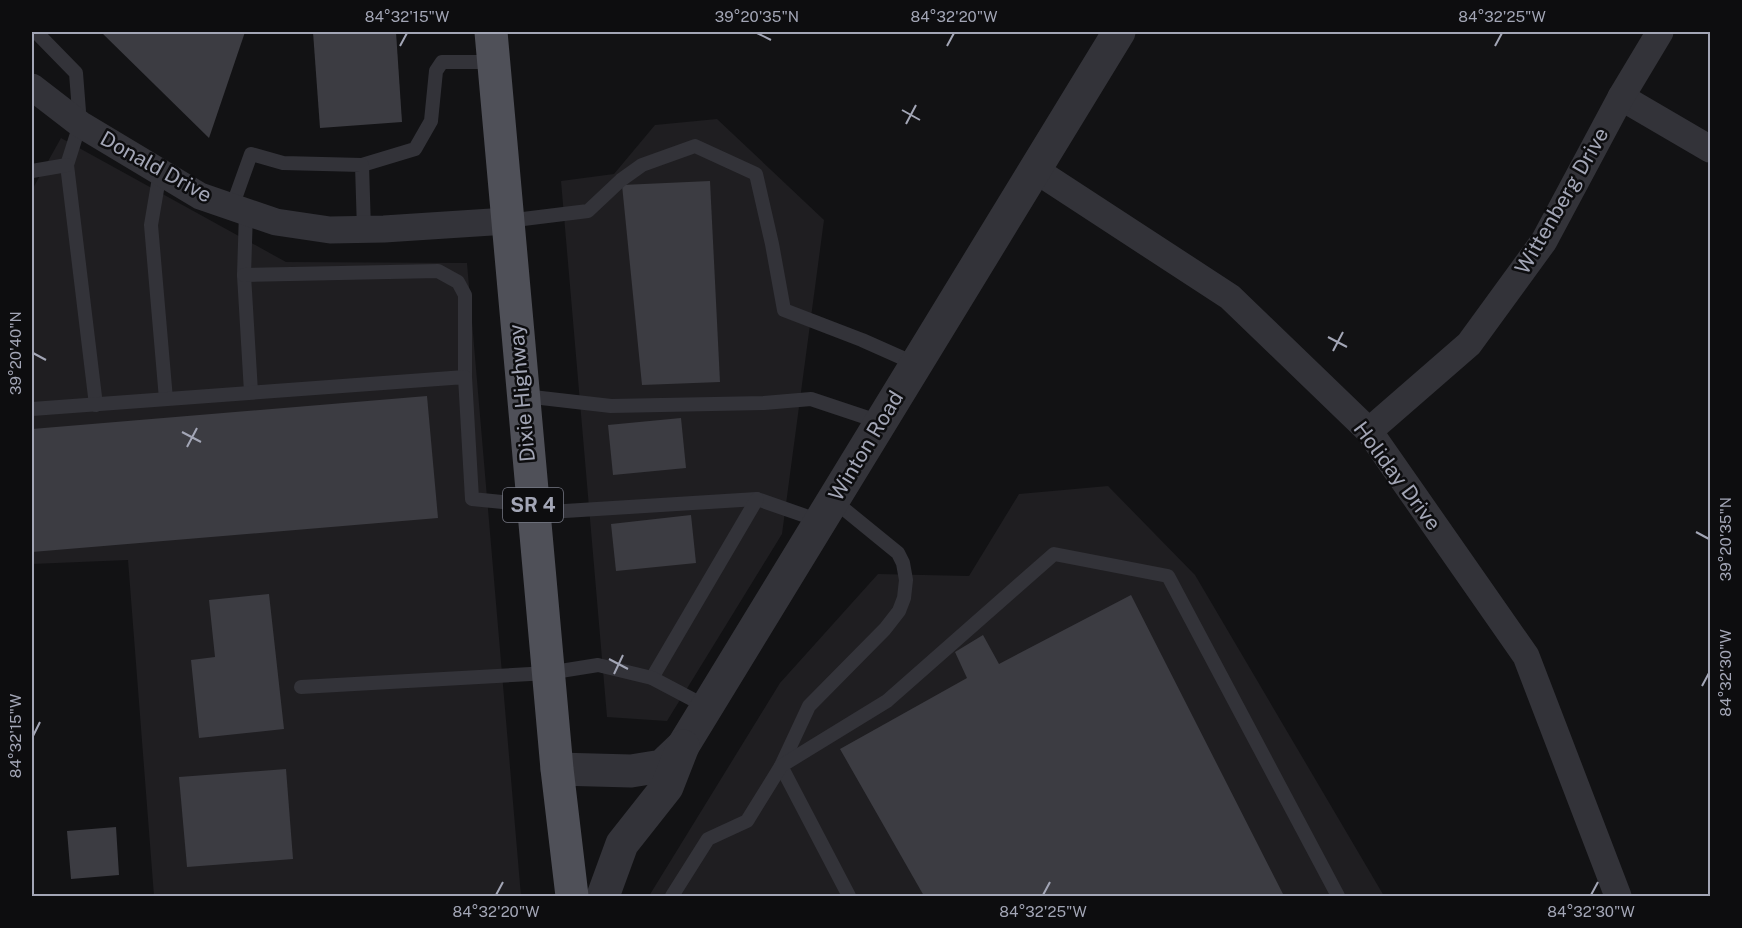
<svg xmlns="http://www.w3.org/2000/svg" width="1742" height="928" viewBox="0 0 1742 928" font-family="'Public Sans',sans-serif">
  <rect width="100%" height="100%" fill="#121214"/>
  <g fill="#1f1e21">
    <path d="M717 119 824 220 782 534 667 721 607 717 561 181 614 174 655 125Z"/>
    <path d="M61 138 286 262 467 263 521 896H269L268 894 231 896H154L128 560 32 564V190Z"/>
    <path d="M1108 486 1195 575 1384 896H649L780 683 878 574 969 576 1019 494Z"/>
  </g>
  <g fill="#3c3c42">
    <path d="M101 32H245L209 138Z"/>
    <path d="M313 32H396L402 122 320 128Z"/>
    <path d="M710 181 720 382 642 385 622 185Z"/>
    <path d="M427 396 438 518 32 552V429Z"/>
    <path d="M681 418 686 468 613 475 608 425Z"/>
    <path d="M691 515 696 563 616 571 611 524Z"/>
    <path d="M269 594 284 729 199 738 191 660 215 657 209 600Z"/>
    <path d="M1131 595 1284 896H924L840 749 967 678 955 652 983 635 999 664Z"/>
    <path d="M286 769 293 859 187 867 179 777Z"/>
    <path d="M116 827 119 875 71 879 67 831Z"/>
  </g>
  <g fill="none" stroke-linecap="round" stroke-linejoin="round">
    <g stroke="#333339" stroke-width="14">
      <path d="M36 32 76 73 80 124 67 165 96 405"/>
      <path d="M362 165 415 149 431 121 436 71 442 62H494"/>
      <path d="M32 171 67 165"/>
      <path d="M160 172 151 225 166 399"/>
      <path d="M232 207 251 154 283 163 362 165 364 230"/>
      <path d="M246 212 244 275 251 392"/>
      <path d="M507 221 588 211 621 180 642 165 695 146 756 174 772 244 784 310 862 340 916 364"/>
      <path d="M244 275 438 271 458 282 465 295V377"/>
      <path d="M524 396 611 406 764 403 811 399 880 422"/>
      <path d="M32 409 465 377 472 499 533 505"/>
      <path d="M833 500 898 553 903 563 906 580 904 598 899 611 885 629 809 706 781 766 849 896"/>
      <path d="M533 513 757 499 820 521"/>
      <path d="M652 678 757 499"/>
      <path d="M301 687 548 673 598 665 652 678 707 707"/>
      <path d="M672 896 708 839 747 821 781 766 887 701 1054 554 1168 576 1338 896"/>
    </g>
    <g stroke="#333339" stroke-width="27">
      <path d="M32 87 80 124 200 196 276 222 330 230 384 229 507 221"/>
      <path d="M1621 97 1710 149"/>
      <path d="M1034 169 1230 297 1369 431 1526 656 1618 896"/>
      <path d="M1369 431 1469 344 1544 241 1621 97 1660 32"/>
    </g>
    <g stroke="#333339" stroke-width="33">
      <path d="M557 769 631 771 662 766 683 746 1119 32"/>
      <path d="M603 896 622 844 667 787 683 746"/>
    </g>
    <path stroke="#4f5058" stroke-width="33" d="M491 32 557 769 572 896"/>
  </g>
  <path fill="none" stroke="#a3a6b6" stroke-width="2" d="M757 33 771 40M400 46 407 33M947 46 954 33M1495 46 1502 33M902 110 920 120M906 124 916 105M1328 337 1347 347M1333 351 1343 332M33 353 46 360M182 432 201 442M187 447 197 428M1696 532 1709 539M609 659 628 669M614 674 623 655M1702 686 1709 673M33 736 40 722M496 895 503 882M1043 895 1050 882M1591 895 1598 882"/>
  <g text-anchor="middle" stroke-width="5" stroke-linejoin="round" paint-order="stroke">
    <rect fill="#0d0d0f" stroke="#767884" stroke-width="1.5" x="503" y="488" width="60" height="34" rx="4.5"/>
    <g font-size="20" font-weight="bold" fill="#a3a6b6">
      <text x="533" y="512">SR 4</text>
    </g>
    <g font-size="21" fill="#a3a6b6" stroke="#0d0d0f">
      <text transform="translate(156 167) rotate(29)" y="7">Donald Drive</text>
      <text transform="translate(1562 201) rotate(-60)" y="7">Wittenberg Drive</text>
      <text transform="translate(522 393) rotate(-95)" y="7">Dixie Highway</text>
      <text transform="translate(866 446) rotate(-59)" y="7">Winton Road</text>
      <text transform="translate(1397 476) rotate(53)" y="7">Holiday Drive</text>
    </g>
  </g>
  <rect width="1742" height="928" fill="none" stroke="#0d0d0f" stroke-width="66"/>
  <rect x="33" y="33" width="1676" height="862" fill="none" stroke="#a3a6b6" stroke-width="2"/>
  <g font-size="15" text-anchor="middle" fill="#a3a6b6">
    <text x="407" y="22">84°32'15"W</text>
    <text x="757" y="22">39°20'35"N</text>
    <text x="954" y="22">84°32'20"W</text>
    <text x="1502" y="22">84°32'25"W</text>
    <text transform="translate(16 353) rotate(-90)" y="5">39°20'40"N</text>
    <text transform="translate(1726 539) rotate(-90)" y="5">39°20'35"N</text>
    <text transform="translate(1726 673) rotate(-90)" y="5">84°32'30"W</text>
    <text transform="translate(16 736) rotate(-90)" y="5">84°32'15"W</text>
    <text x="496" y="917">84°32'20"W</text>
    <text x="1043" y="917">84°32'25"W</text>
    <text x="1591" y="917">84°32'30"W</text>
  </g>
</svg>
